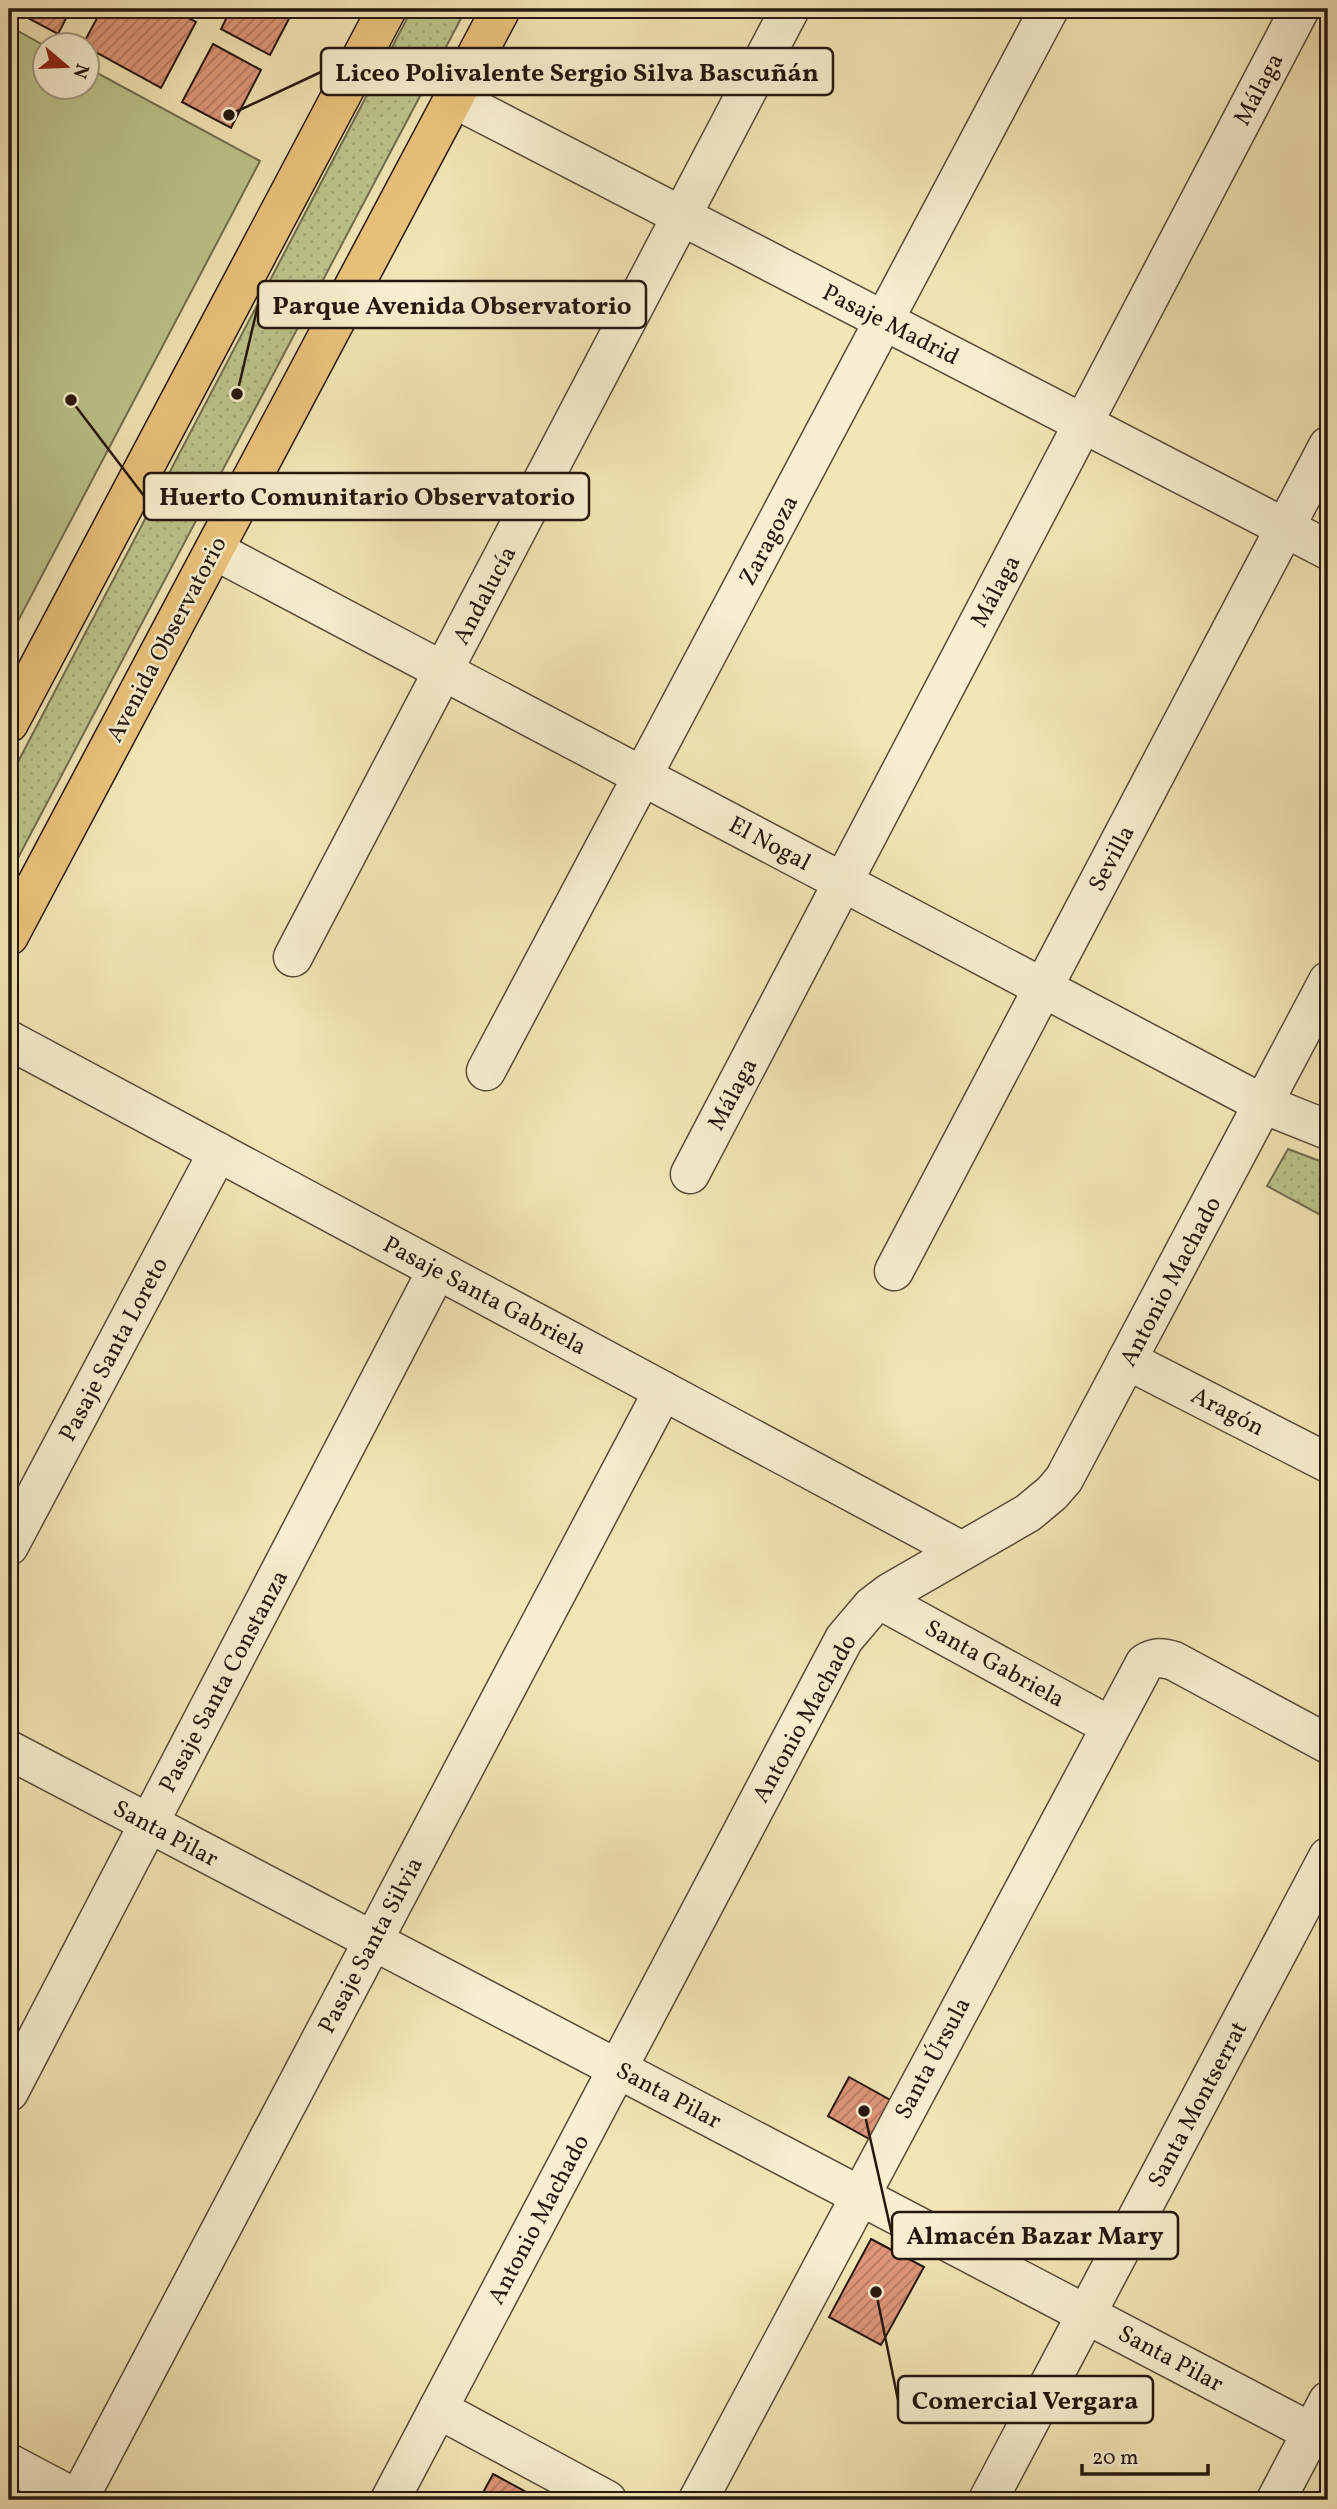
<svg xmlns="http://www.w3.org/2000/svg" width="1337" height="2509" viewBox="0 0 1337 2509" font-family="Vollkorn,serif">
  <defs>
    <pattern id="park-dots" width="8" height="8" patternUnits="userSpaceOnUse" patternTransform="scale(1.75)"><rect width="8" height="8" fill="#bdc48c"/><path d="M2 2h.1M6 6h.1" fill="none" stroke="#a2a878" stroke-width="1.8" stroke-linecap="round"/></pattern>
    <pattern id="building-hatch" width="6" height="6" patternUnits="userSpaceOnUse" patternTransform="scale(1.75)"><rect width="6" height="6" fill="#e1977b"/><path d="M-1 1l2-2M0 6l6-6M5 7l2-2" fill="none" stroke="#b67a63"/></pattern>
  </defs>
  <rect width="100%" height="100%" fill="#f3e6b6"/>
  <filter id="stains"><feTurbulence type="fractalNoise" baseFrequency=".00286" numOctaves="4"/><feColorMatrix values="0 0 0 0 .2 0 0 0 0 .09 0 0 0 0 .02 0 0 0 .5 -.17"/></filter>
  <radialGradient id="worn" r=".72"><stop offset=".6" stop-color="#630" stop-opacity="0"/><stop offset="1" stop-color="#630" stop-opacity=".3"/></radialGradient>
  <g fill="url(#park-dots)" stroke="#716e4e" stroke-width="2">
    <path d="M412 9H466L9 875V779Z"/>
    <path d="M1288 1149 1328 1164V1219L1267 1186Z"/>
  </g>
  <path fill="#bdc48c" stroke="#716e4e" stroke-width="2" d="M9 26 45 46 46 88H88V68L260 161 9 638Z"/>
  <g fill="url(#building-hatch)" stroke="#25170f" stroke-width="2">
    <path d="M11 9H71L58 34Z"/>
    <path d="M102 9H172L196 22 161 88 88 48V46H82Z"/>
    <path d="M231 9H294L270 55 221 29Z"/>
    <path d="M213 44 261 70 231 128 182 102Z"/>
    <path d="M849 2077 901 2106 880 2145 828 2116Z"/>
    <path d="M871 2239 924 2267 881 2345 829 2317Z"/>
    <path d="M493 2474 541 2500H479Z"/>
    <path d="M1328 2485V2500H1320Z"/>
  </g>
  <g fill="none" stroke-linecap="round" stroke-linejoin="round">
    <defs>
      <g id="minor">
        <path d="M453 98 1328 550"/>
        <path d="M214 550 1263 1104 1328 1130"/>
        <path d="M293 957 790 9"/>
        <path d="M9 1040 960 1550"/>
        <path d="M486 1071 1049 9"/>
        <path d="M690 1174 1300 9"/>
        <path d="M894 1271 1328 446"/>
        <path d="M1127 1360 1328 1463"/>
        <path d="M9 1546 218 1152"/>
        <path d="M880 1600 1110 1726"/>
        <path d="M9 1750 1328 2441"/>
        <path d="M9 2092 437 1270"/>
        <path d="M438 2409 607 2500"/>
        <path d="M9 2463 79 2500"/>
        <path d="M78 2500 663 1391"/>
        <path d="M390 2500 844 1639 872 1606 889 1593 1028 1513 1052 1493 1064 1479 1328 981"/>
        <path d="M698 2500 1145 1663C1155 1657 1162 1657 1174 1661L1328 1744"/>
        <path d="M988 2500 1328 1857"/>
        <path d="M1276 2500 1328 2401"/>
      </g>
      <g id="major">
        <path d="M9 723 387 9"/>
        <path d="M9 936 501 9"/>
      </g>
    </defs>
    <use href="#minor" stroke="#584b39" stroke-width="41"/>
    <use href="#major" stroke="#25170f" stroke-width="41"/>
    <use href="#minor" stroke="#f7efd0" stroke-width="38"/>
    <use href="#major" stroke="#eac37b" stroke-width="38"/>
  </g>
  <g text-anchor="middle" stroke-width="5" stroke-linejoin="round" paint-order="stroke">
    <g font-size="24" fill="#25170f" stroke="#f7efd0">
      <text transform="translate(1258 89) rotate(-62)" y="8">Málaga</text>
      <text transform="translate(891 324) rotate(27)" y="8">Pasaje Madrid</text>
      <text transform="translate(768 540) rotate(-62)" y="8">Zaragoza</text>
      <text transform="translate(995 591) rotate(-62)" y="8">Málaga</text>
      <text transform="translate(484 595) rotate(-62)" y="8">Andalucía</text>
      <text transform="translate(166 639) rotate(-62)" y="8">Avenida Observatorio</text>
      <text transform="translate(770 843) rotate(28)" y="8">El Nogal</text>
      <text transform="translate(1111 858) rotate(-62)" y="8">Sevilla</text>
      <text transform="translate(732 1094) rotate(-62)" y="8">Málaga</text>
      <text transform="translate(1170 1281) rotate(-62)" y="8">Antonio Machado</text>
      <text transform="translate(485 1295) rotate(28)" y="8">Pasaje Santa Gabriela</text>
      <text transform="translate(113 1349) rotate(-62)" y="8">Pasaje Santa Loreto</text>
      <text transform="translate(1228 1411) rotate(27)" y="8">Aragón</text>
      <text transform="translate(995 1663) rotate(29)" y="8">Santa Gabriela</text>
      <text transform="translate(223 1681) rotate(-62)" y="8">Pasaje Santa Constanza</text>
      <text transform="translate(804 1718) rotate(-61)" y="8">Antonio Machado</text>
      <text transform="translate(166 1833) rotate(28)" y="8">Santa Pilar</text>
      <text transform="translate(370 1945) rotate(-62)" y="8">Pasaje Santa Silvia</text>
      <text transform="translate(932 2058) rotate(-62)" y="8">Santa Úrsula</text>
      <text transform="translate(669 2095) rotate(28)" y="8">Santa Pilar</text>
      <text transform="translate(1197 2104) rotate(-62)" y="8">Santa Montserrat</text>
      <text transform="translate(538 2219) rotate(-62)" y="8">Antonio Machado</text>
      <text transform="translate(1171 2358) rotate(28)" y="8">Santa Pilar</text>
    </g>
  </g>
  <path fill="none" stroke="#25170f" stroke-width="2.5" d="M229 115L321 72M237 394L258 305M71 400L144 496M864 2111L892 2235M876 2292L898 2400"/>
  <g fill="#25170f" stroke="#f7efd0" stroke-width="2.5">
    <circle cx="229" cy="115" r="7"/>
    <circle cx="237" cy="394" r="7"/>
    <circle cx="71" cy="400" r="7"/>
    <circle cx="864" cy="2111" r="7"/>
    <circle cx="876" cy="2292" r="7"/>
  </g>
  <g fill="#f7efd0" stroke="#25170f" stroke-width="2.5">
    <rect x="321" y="48" width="512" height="47" rx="7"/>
    <rect x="258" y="281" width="388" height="47" rx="7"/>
    <rect x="144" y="473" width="445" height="47" rx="7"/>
    <rect x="892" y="2212" width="286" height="47" rx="7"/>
    <rect x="898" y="2376" width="255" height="47" rx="7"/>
  </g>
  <g font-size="26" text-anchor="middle" font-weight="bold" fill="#25170f">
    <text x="577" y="81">Liceo Polivalente Sergio Silva Bascuñán</text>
    <text x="452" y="314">Parque Avenida Observatorio</text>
    <text x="367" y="505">Huerto Comunitario Observatorio</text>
    <text x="1035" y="2244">Almacén Bazar Mary</text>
    <text x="1025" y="2409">Comercial Vergara</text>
  </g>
  <rect width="1337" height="2509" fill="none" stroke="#f3e6b6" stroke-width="35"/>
  <rect x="10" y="10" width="1316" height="2488" fill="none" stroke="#25170f" stroke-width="3.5"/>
  <rect x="18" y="18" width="1302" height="2474" fill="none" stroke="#25170f" stroke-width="2"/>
  <g transform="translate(66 66) rotate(109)"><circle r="33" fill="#f7efd0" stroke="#a39983" stroke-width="2"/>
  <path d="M0-5L12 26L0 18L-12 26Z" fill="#8f2418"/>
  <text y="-10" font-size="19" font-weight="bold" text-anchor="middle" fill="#25170f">N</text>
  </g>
  <path d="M1082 2464v10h126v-10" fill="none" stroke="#25170f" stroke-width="3.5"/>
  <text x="1092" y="2464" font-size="21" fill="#25170f" stroke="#f7efd0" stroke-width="5" paint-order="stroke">20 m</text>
  <rect width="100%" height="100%" filter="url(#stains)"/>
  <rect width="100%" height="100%" fill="url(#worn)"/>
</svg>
